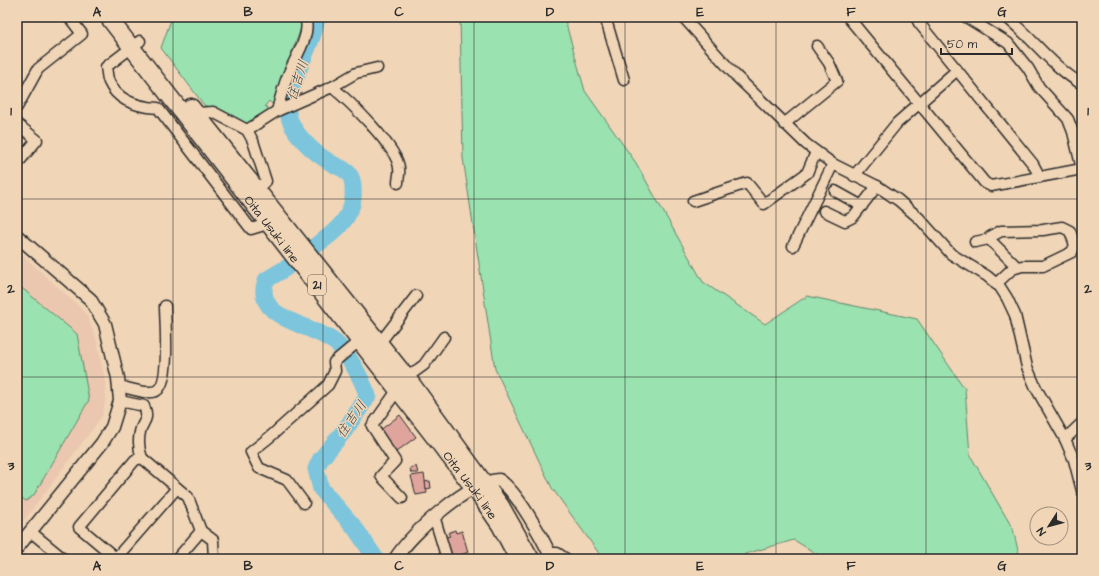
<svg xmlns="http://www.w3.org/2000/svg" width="1099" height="576" viewBox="0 0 1099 576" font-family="'Architects Daughter','Klee One',sans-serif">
  <rect width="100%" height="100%" fill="#f0d5b7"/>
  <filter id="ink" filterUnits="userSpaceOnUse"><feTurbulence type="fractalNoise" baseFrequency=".025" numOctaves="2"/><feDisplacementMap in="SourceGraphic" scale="8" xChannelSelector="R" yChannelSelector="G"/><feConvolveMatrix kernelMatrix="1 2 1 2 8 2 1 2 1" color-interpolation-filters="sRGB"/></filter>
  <g filter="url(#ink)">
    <path fill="#ebc7af" d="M17 250 86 313 97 340 106 386V398L102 416 17 530Z"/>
    <g fill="#9ae2b0" stroke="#62866e">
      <path d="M172 17H297L302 26 281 80 273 105 269 101 265 106 271 111 248 125 204 105 161 48Z"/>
      <path d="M460 17H564L585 91 636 163 703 282 765 324 807 296 917 319 965 389 970 455 1013 529 1020 559H825L794 540 745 554 739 559H603L552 488 495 369 463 158Z"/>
      <path d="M17 284 77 334 89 400 34 495 26 501 17 495Z"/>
    </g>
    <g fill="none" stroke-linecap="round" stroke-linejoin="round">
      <g stroke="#7cc5dc" stroke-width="17">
        <path d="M315 246C336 232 356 215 353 188 353 183 352 178 349 174 344 168 337 167 331 163 314 153 291 133 288 113 284 89 314 45 317 17"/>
        <path d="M286 268 266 280C251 322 318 323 339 346 352 360 361 378 368 396L345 430 320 460 316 469 321 489 355 528 376 559"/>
      </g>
    </g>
    <g fill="#dfa59d" stroke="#2b2b2b">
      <path d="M400 415 416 437 396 452 379 431Z"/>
      <path d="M416 466 418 473H411L410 468Z"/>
      <path d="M424 474 427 493 416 495 411 476Z"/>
      <path d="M430 481 431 488 426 489 425 482Z"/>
      <path d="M455 530 456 533 462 531 468 552 453 558 445 537 450 536 448 533Z"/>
    </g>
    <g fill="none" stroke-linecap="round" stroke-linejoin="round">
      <defs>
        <g id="minor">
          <path d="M605 17 624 80"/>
          <path d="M683 17 736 76 806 144 833 164 877 186 898 200 919 218 951 254 987 276 1000 287 1007 298 1015 315 1027 367 1036 388 1065 439 1074 460 1082 491"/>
          <path d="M848 17 985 183 991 186 1082 169"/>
          <path d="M916 17 919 23 1033 164 1040 177"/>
          <path d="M966 17 1008 43 1028 68 1039 87 1068 119 1073 132 1082 169"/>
          <path d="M1006 17C1033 38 1052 67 1082 84"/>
          <path d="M140 41 106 67C107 71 107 78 109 82 118 102 139 107 158 108L251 229 261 226 270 219"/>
          <path d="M332 87C348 100 398 148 399 168 400 173 398 179 398 183"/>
          <path d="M17 107 38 69 82 34 69 17"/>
          <path d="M277 111C280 99 283 87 288 75 294 59 312 35 305 17"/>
          <path d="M196 113 213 112 247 130"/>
          <path d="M17 124 37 140 17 164"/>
          <path d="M784 124 837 81 829 63 817 46"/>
          <path d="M854 176 897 123 956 71"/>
          <path d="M835 191 862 206"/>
          <path d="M254 193 266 181 253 141 247 130 277 111 332 87 356 73 377 68"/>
          <path d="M693 201 747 183 764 204 807 173 816 152"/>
          <path d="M824 211 845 221 853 217 877 186"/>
          <path d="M975 242 989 239"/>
          <path d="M793 246 833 164"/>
          <path d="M996 284 1012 269 1022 266H1043L1072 252 1075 245 1070 231 1062 227 1043 230 1001 231 990 237 989 239 1017 267"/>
          <path d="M379 344 416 296"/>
          <path d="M119 386C129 388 146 395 156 391 171 384 165 322 165 306"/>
          <path d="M120 401 144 406C150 421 142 421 140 432 138 441 139 450 142 458L188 497 201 531 177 559"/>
          <path d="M1065 439 1082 423"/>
          <path d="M402 498 381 476 395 461 372 426 406 378 424 365 444 337"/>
          <path d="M304 503 287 480 259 468 251 452 271 436 328 385 335 371 334 362 364 337"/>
          <path d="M434 516 447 559"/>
          <path d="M201 531 213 540 214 559"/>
          <path d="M31 532 64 559"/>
          <path d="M549 553H557L566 559"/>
          <path d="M116 558 177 488"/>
          <path d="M117 559 79 527 135 460 142 458"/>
        </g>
        <g id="tertiary">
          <path d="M17 236 90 299 105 324 118 378 120 401 112 427 102 443 17 548"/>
          <path d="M395 559C412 533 467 482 499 480 517 491 543 539 552 559"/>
        </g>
        <g id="primary">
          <path id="s1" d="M108 17 480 496 500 525 518 559"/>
          <path d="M191 107 412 384 501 506 531 559"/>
        </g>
      </defs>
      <use href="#minor" stroke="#2b2b2b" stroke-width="13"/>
      <use href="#tertiary" stroke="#2b2b2b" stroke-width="15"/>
      <use href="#primary" stroke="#2b2b2b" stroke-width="19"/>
      <use href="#minor" stroke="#f0d5b7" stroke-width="10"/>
      <use href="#tertiary" stroke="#f0d5b7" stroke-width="12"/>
      <use href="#primary" stroke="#f0d5b7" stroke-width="16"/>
    </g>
  </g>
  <path fill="none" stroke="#2b2b2b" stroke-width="1" stroke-opacity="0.55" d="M173 17V559M323 17V559M474 17V559M625 17V559M776 17V559M926 17V559M17 199H1082M17 377H1082"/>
  <g text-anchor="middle" stroke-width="3" stroke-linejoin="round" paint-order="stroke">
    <rect fill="#f0d5b7" stroke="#665e55" stroke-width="1" x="308" y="275" width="18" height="20" rx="3"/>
    <g font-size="12" font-weight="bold" fill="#2b2b2b">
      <text x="317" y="289">21</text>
    </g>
    <g font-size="13" fill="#2b2b2b" stroke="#f0d5b7">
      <text dy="5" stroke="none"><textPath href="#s1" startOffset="268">Oita Usuki line</textPath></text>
      <text dy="5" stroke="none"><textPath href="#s1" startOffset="592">Oita Usuki line</textPath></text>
    </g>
    <g font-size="14" font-style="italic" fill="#3b4a4e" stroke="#f0d5b7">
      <text transform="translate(297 80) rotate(-72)" y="5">住吉川</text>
      <text transform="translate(351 419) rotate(-55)" y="5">住吉川</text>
    </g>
  </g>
  <rect width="1099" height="576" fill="none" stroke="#f0d5b7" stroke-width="44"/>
  <g transform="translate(1049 526) rotate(234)"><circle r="19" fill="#f0d5b7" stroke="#a1917f"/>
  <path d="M0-3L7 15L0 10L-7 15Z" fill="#2b2b2b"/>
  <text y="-6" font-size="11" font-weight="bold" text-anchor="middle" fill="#2b2b2b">N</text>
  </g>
  <path d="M941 48v6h71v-6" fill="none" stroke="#2b2b2b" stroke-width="2"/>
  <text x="947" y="48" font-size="12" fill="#2b2b2b" stroke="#f0d5b7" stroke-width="3" paint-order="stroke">50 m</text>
  <rect x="22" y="22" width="1055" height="532" fill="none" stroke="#2b2b2b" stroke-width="1.5"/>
  <g font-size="13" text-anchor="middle" font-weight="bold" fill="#2b2b2b">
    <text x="97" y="16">A</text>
    <text x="248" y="16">B</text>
    <text x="399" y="16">C</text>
    <text x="550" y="16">D</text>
    <text x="700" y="16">E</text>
    <text x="851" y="16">F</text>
    <text x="1002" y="16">G</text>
    <text x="11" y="115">1</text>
    <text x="1088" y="115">1</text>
    <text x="11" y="293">2</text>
    <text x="1088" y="293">2</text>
    <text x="11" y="470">3</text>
    <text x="1088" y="470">3</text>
    <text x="97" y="570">A</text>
    <text x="248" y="570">B</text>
    <text x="399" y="570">C</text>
    <text x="550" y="570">D</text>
    <text x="700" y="570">E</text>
    <text x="851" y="570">F</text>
    <text x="1002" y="570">G</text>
  </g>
</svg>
